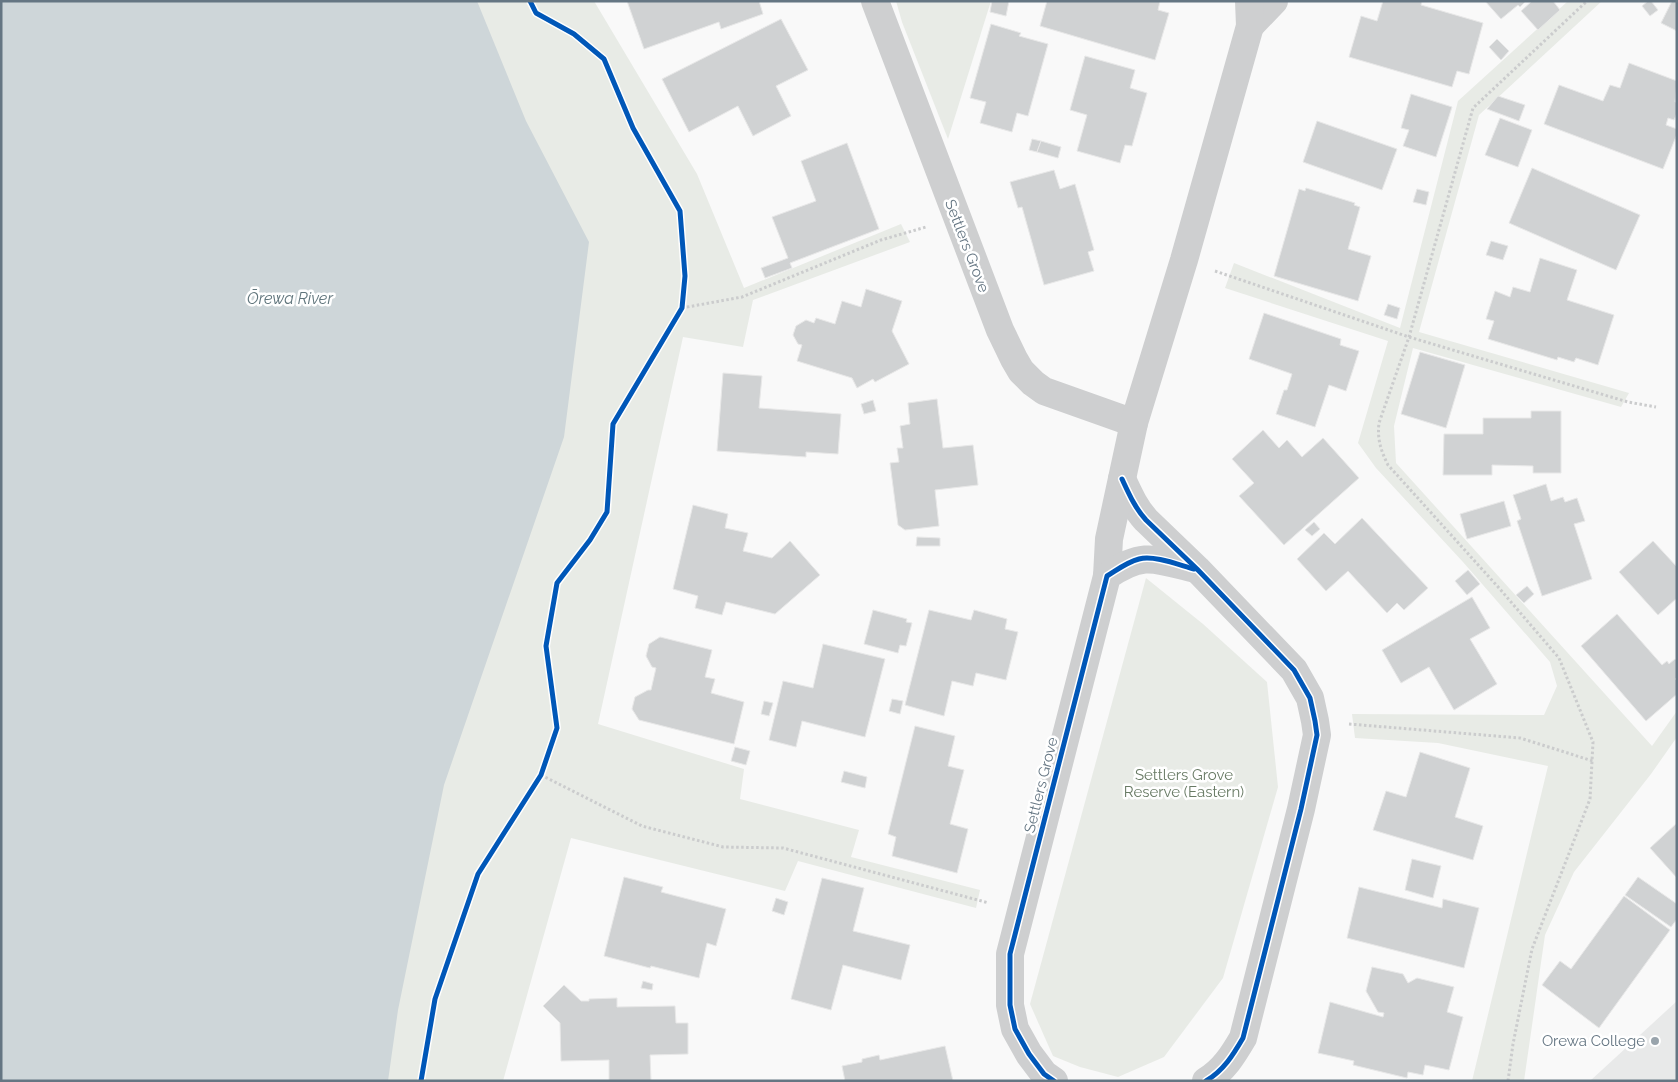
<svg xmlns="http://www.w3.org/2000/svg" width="1678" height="1082" viewBox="0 0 1678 1082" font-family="Raleway,sans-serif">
  <rect width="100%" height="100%" fill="#f9f9f9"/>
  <path fill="#e8e9e9" d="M1677 1001V1081H1590Z"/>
  <g fill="#e8ebe6">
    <path d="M1 1H594L697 174 744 288 901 224 910 242 753 300 743 347 683 337 598 724 744 769 740 799 859 830 851 857 980 890 976 908 798 861 785 891 571 838 503 1081H1Z"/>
    <path d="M896 1H991L948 139 902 22Z"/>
    <path d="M1568 1H1602L1479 115 1419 332 1629 393 1621 407 1413 348 1394 426 1396 463 1652 746 1677 711V737L1651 774 1574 872 1545 935 1524 1081H1472L1548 766 1438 743 1355 738 1352 714 1544 715 1557 686 1550 662 1463 562 1376 468 1358 443 1388 341 1225 288 1234 263 1400 328 1458 101Z"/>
    <path d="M1146 578 1203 624 1267 682 1278 787 1223 978 1164 1057 1118 1077 1080 1067 1053 1056 1030 1004Z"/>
  </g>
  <path fill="#ced6d9" d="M1 1H477L526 121 589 242 564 437 444 785 398 1010 388 1081H1Z"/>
  <g fill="#d0d2d3" stroke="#e8e8e8">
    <path d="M627 1H759L763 14 721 29 719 22 644 49Z"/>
    <path d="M992 1H1009L1006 16 990 12Z"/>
    <path d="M1047 1H1160L1158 10 1169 13 1155 60 1040 26Z"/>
    <path d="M1383 1H1422L1421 5 1483 23 1469 74 1457 71 1452 87 1349 57 1361 16 1377 21Z"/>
    <path d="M1485 1H1526L1520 7 1518 5 1501 19Z"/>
    <path d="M1532 1H1553L1560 10 1538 30 1521 11Z"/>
    <path d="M1648 1H1651L1658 10 1650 16 1642 6Z"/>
    <path d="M1672 1H1677V31L1661 23Z"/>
    <path d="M781 19 808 70 776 86 791 116 753 136 738 106 689 132 662 79Z"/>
    <path d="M991 24 1021 33 1019 36 1048 44 1028 116 1017 113 1012 132 980 123 986 102 970 98Z"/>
    <path d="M1497 39 1509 51 1501 60 1489 47Z"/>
    <path d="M1085 56 1135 70 1130 88 1147 93 1132 146 1125 145 1120 163 1077 151 1087 115 1070 110Z"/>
    <path d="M1629 63 1677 81 1675 102H1677V113L1674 120 1668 118 1666 125 1677 129V134L1663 169 1544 124 1559 85 1603 101 1610 85 1620 88Z"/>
    <path d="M1411 94 1452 107 1436 157 1403 146 1409 130 1401 128Z"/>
    <path d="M1498 96 1525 105 1519 121 1487 109Z"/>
    <path d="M1500 118 1532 130 1518 167 1485 155Z"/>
    <path d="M1317 121 1397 149 1382 190 1303 162Z"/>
    <path d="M1032 139 1041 141 1037 152 1029 150Z"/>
    <path d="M1041 141 1061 147 1058 158 1037 152Z"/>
    <path d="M847 143 879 229 790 263 792 268 765 278 761 268 788 258 772 217 816 201 801 161Z"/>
    <path d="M1532 168 1640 215 1616 270 1509 223Z"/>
    <path d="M1054 170 1060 189 1075 184 1094 250 1088 252 1094 271 1044 285 1022 207 1018 208 1010 182Z"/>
    <path d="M1306 188 1355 203 1354 205 1360 207 1348 249 1371 256 1358 301 1274 276 1299 189 1305 191Z"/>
    <path d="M1417 189 1429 192 1426 205 1413 202Z"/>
    <path d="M1491 241 1508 246 1503 260 1486 255Z"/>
    <path d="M1540 258 1577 270 1567 300 1614 315 1598 365 1576 358 1574 362 1558 357 1557 360 1488 339 1494 321 1486 319 1495 291 1510 297 1513 287 1530 292Z"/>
    <path d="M866 289 902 301 892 331 909 364 875 382 873 379 857 388 852 378 797 361 802 345 798 344 793 335 796 326 806 320 814 323 816 318 835 324 842 301 861 307Z"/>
    <path d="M1388 304 1400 308 1397 319 1384 315Z"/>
    <path d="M1264 313 1341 339 1340 345 1359 351 1346 391 1329 385 1315 427 1276 414 1284 390H1287L1292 374 1249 359Z"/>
    <path d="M1420 352 1465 365 1446 428 1401 414Z"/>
    <path d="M723 373 762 376 759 408 841 414 838 454 806 452V457L717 451Z"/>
    <path d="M937 399 943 448 973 445 978 485 935 490 939 526 905 530 898 525 890 463 899 462 897 448H903L900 426 910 424 908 403Z"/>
    <path d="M873 400 876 411 864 414 861 404Z"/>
    <path d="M1531 411H1561V473H1533V466L1492 465V475H1443L1444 434H1483V418H1531Z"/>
    <path d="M1263 430 1279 448 1287 440 1302 457 1323 438 1359 478 1284 545 1239 496 1254 483 1232 459Z"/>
    <path d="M1546 484 1551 501 1563 497 1565 502 1577 498 1585 521 1574 524 1592 579 1542 596 1517 521 1521 519 1513 495Z"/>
    <path d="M1504 501 1511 526 1467 539 1460 514Z"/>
    <path d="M693 505 728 514 725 528 748 533 743 551 772 558 790 541 820 575 775 614 726 602 722 615 695 608 698 596 673 589Z"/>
    <path d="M1362 518 1428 588 1404 610 1397 603 1387 613 1348 571 1326 591 1297 559 1324 533 1335 544Z"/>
    <path d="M1314 522 1320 529 1312 536 1305 530Z"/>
    <path d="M917 537 940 538V546H916Z"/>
    <path d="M1653 541 1677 567V598L1658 615 1619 572Z"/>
    <path d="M1468 570 1480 584 1467 595 1455 581Z"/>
    <path d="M1527 586 1534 594 1524 603 1516 595Z"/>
    <path d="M1472 597 1490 628 1470 639 1497 684 1454 710 1429 667 1401 683 1382 650Z"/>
    <path d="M873 610 907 619 906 622 912 623 906 646 900 645 898 653 864 644Z"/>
    <path d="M929 610 971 620 974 610 1007 619 1005 629 1018 632 1006 680 976 673 973 686 952 681 944 716 905 705Z"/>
    <path d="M1617 614 1662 665 1667 661 1669 664 1675 659 1677 661V677L1675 679 1677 681V694L1646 721 1581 646Z"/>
    <path d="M660 637 712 650 705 677 715 679 711 693 744 702 734 744 639 720 632 709 635 697 648 690H651L656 668 652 667 646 656 649 644Z"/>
    <path d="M823 644 885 659 865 737 802 721 796 747 769 740 783 681 813 688Z"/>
    <path d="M892 699 903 701 900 714 889 711Z"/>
    <path d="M764 701 773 703 769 716 761 714Z"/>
    <path d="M915 726 955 736 948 766 964 770 950 824 968 829 957 873 892 856 896 837 888 834Z"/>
    <path d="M735 747 750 751 746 765 731 761Z"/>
    <path d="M1420 752 1470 768 1455 817 1483 826 1473 860 1373 830 1386 791 1406 797Z"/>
    <path d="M844 771 867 777 865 788 841 782Z"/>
    <path d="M1677 823V878L1650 848Z"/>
    <path d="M1412 859 1441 866 1433 898 1405 890Z"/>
    <path d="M624 877 663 887 661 892 726 909 716 946 707 943 699 978 651 966 650 968 604 956Z"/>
    <path d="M1638 877 1677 904V919L1671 927 1625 895Z"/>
    <path d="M822 878 864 888 853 931 910 945 901 980 843 965 831 1010 791 999Z"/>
    <path d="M1359 887 1442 908 1443 899 1479 908 1464 968 1347 938Z"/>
    <path d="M1624 896 1670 930 1599 1028 1542 985 1560 961 1571 969Z"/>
    <path d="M776 898 788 902 784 915 772 911Z"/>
    <path d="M1372 967 1403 974 1408 983 1417 978 1454 987 1447 1012 1463 1017 1449 1070 1425 1065 1423 1075 1408 1072 1407 1078 1353 1065 1354 1061 1318 1053 1330 1002 1383 1017 1384 1013 1378 1012 1366 991Z"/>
    <path d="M643 981 653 984 652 990 641 988Z"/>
    <path d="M564 985 581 1001H589V999L617 998V1007L675 1006 676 1023H688V1054L650 1055 651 1081H609V1060L561 1061 560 1023 543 1006Z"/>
    <path d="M945 1046 953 1081H845L842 1066 862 1062V1059L879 1055 880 1060Z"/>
  </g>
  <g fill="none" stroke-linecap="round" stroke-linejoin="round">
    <g stroke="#cbcccd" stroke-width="3" stroke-dasharray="2.5 2.5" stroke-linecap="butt">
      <path d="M1215 271 1409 337 1628 402 1656 407"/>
      <path d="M682 308 742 297 881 240 926 227"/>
      <path d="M1349 724 1520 738 1593 761"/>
      <path d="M541 775 642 826 723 847 783 848 989 903"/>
      <path d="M1508 1081 1513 1044 1532 949 1590 799 1593 742 1559 658 1499 588 1388 465C1381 451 1377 439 1379 423L1409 337 1473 108 1587 1"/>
    </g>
    <g stroke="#cecfd0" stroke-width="28">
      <path d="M875 1 1000 330 1014 359 1021 371 1033 383 1044 391 1134 423"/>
      <path d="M1250 26 1274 1"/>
      <path d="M1122 479C1129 494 1135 508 1146 520L1197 569 1294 670 1310 698 1315 721 1317 735 1301 809 1243 1038C1233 1055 1224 1070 1206 1081"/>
      <path d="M1107 576 1109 539 1134 423 1184 260 1250 26 1249 1"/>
      <path d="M1054 1081 1044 1074 1029 1054 1015 1029 1010 1005V954L1107 576C1143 551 1155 559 1195 569"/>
    </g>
    <defs>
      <g id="cycleway">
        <path d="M1122 479C1129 494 1135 508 1146 520L1197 569 1294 670 1310 698 1315 721 1317 735 1301 809 1243 1038C1233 1055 1224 1070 1206 1081"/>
        <path d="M421 1081 435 999 478 874 541 775 557 728 546 646 557 583 590 540 607 512 613 424 682 308 685 276 680 211 633 128 604 59 574 34 536 13 530 1"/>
        <path d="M1054 1081 1044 1074 1029 1054 1015 1029 1010 1005V954L1107 576C1117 570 1127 562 1139 559 1154 555 1179 565 1194 569"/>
      </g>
    </defs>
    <use href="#cycleway" stroke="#fff" stroke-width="8"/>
    <use href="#cycleway" stroke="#0057b8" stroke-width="5"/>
  </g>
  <circle fill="#99a4ac" stroke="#fff" stroke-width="2" cx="1655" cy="1041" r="5"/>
  <g text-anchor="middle" stroke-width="5" stroke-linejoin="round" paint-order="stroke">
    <g font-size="15" fill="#657683" stroke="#fff">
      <text transform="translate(967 246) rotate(69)" y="5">Settlers Grove</text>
      <text transform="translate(1041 785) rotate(-76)" y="5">Settlers Grove</text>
    </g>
    <g font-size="15" fill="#687a64" stroke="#fff">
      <text x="1184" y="780">Settlers Grove<tspan x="1184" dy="17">Reserve (Eastern)</tspan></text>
    </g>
    <g font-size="15" fill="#657683" stroke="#fff" text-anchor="end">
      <text x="1645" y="1046">Orewa College</text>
    </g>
    <g font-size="16" font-style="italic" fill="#60757c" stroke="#fff">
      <text x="290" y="304">Ōrewa River</text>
    </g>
  </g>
  <rect width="1678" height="1082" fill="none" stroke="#657683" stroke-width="5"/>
</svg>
